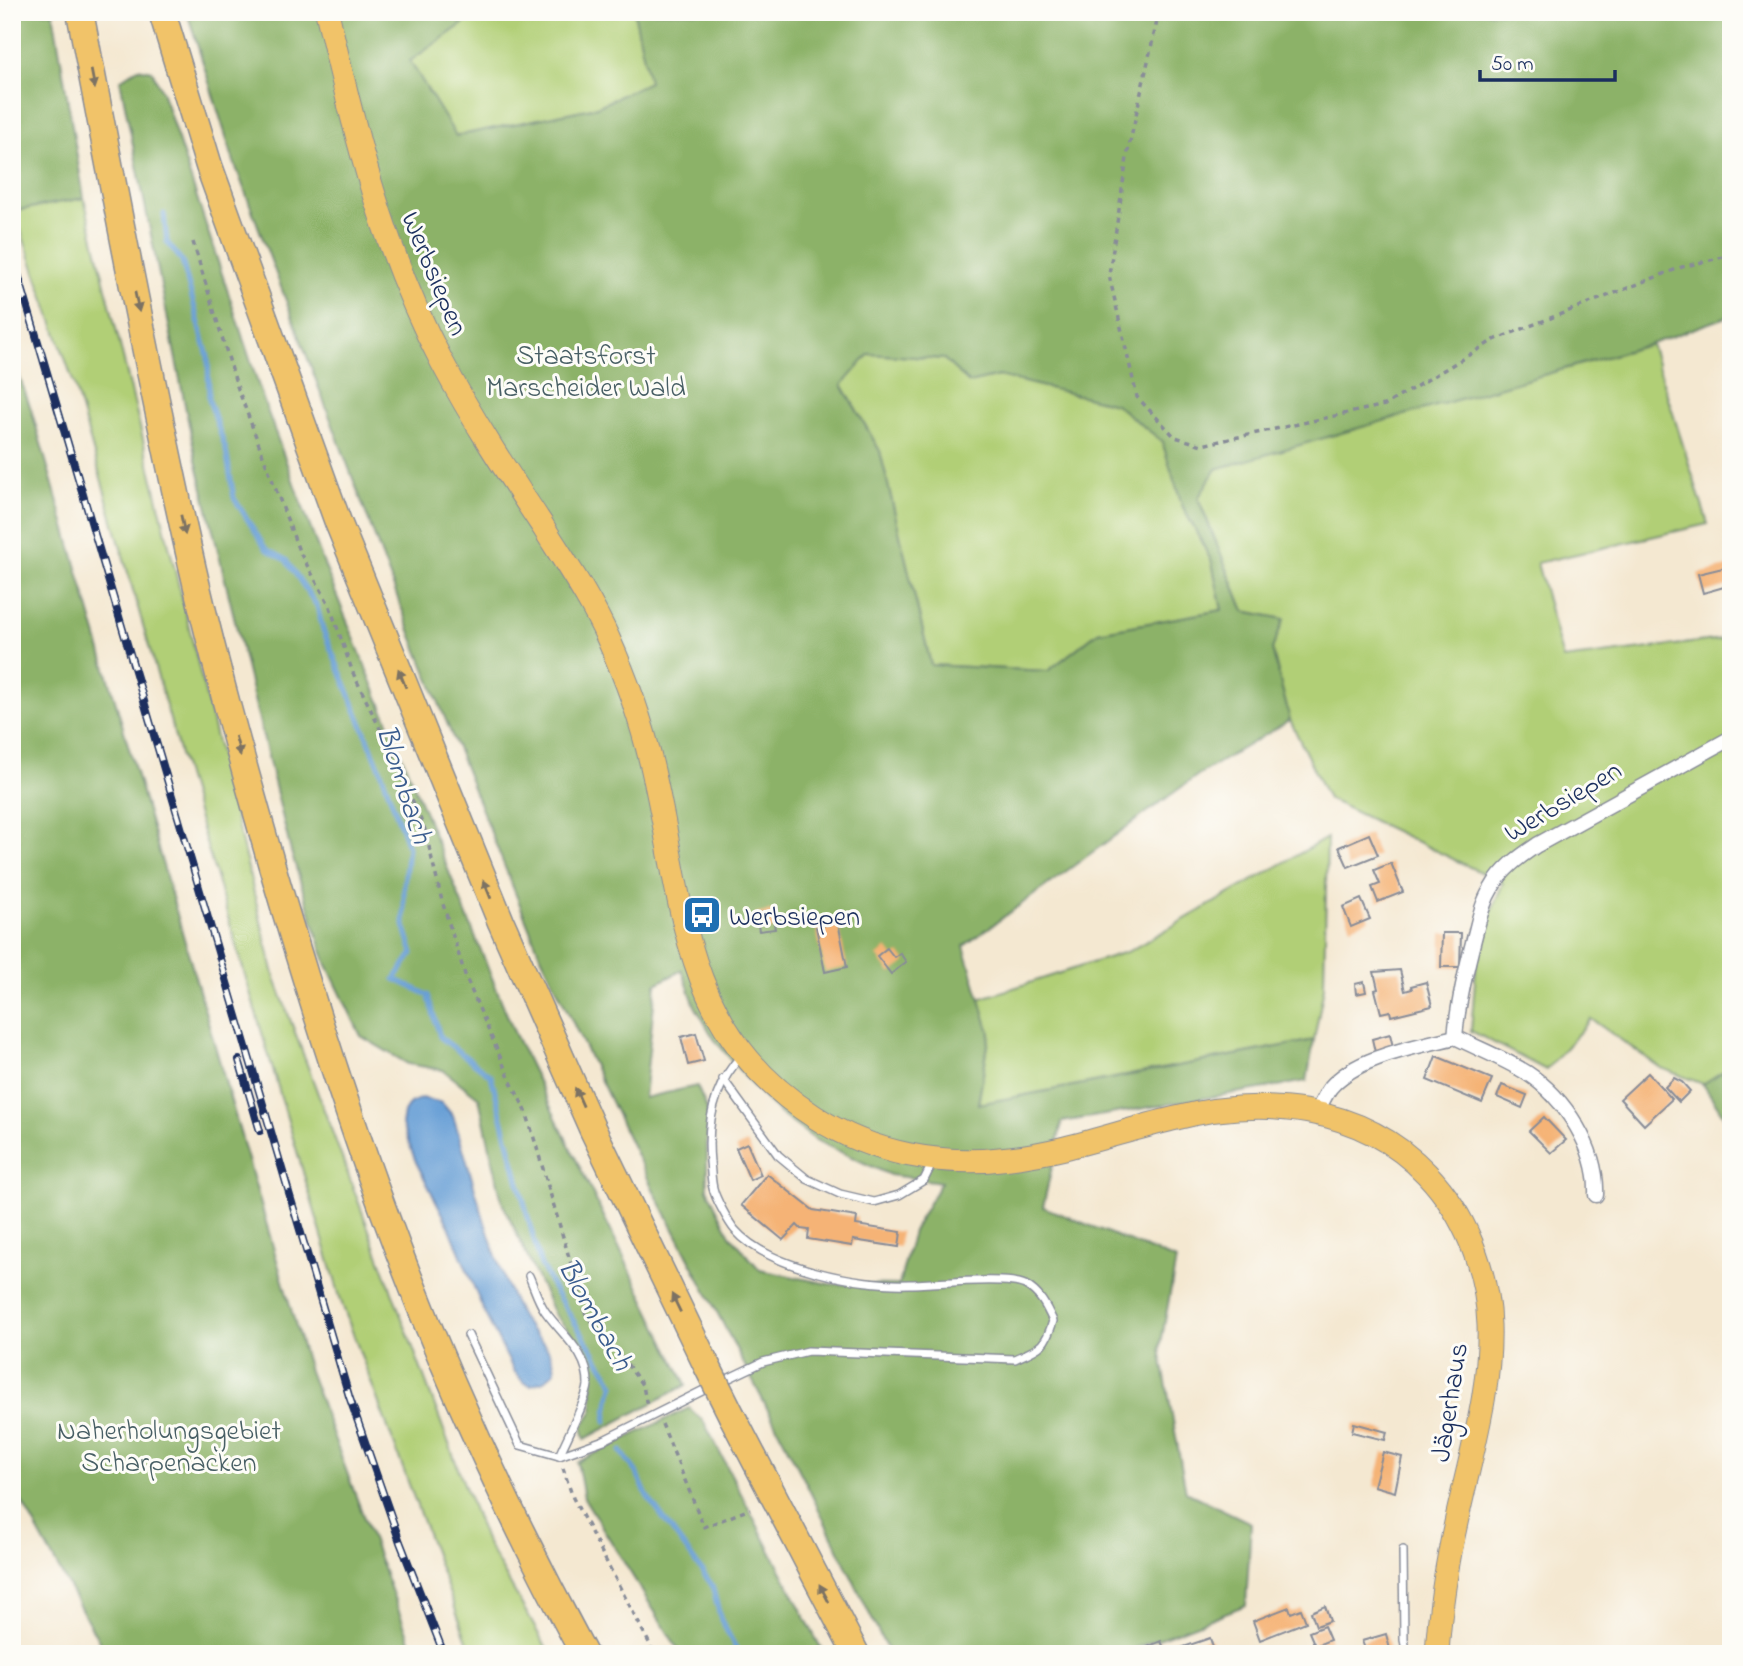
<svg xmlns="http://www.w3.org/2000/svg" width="1743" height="1666" viewBox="0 0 1743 1666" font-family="'Indie Flower',sans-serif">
  <rect width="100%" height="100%" fill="#fdfcf7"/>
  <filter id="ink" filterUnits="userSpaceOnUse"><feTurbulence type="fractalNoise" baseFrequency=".0143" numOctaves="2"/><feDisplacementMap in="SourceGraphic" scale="14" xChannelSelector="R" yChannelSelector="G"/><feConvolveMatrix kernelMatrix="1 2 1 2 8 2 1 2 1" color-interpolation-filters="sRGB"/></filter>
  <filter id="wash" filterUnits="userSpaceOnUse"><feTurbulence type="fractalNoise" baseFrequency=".00686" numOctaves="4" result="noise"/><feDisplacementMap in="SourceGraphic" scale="28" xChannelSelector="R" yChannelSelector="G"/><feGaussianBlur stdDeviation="1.57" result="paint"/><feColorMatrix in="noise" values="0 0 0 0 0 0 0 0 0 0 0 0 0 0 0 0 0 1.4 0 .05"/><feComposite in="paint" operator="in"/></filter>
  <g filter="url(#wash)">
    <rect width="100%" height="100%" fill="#f4e8d1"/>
    <g fill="#b1cf76" stroke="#667f6a" stroke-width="2">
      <path d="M480 12H634L650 82 597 107 456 136 409 61Z"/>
      <path d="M84 198 275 979 485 1540 550 1654H472L342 1304 183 765 74 384 14 211Z"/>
      <path d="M1651 344 1708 524 1537 563 1563 659 1731 638V1066L1703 1084 1661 1068 1591 1019 1546 1070 1471 1031 1478 943 1503 883 1328 799 1290 720 1272 649 1284 619 1244 611 1198 498 1215 469Z"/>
      <path d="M869 354 944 359 969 383 999 376 1116 404 1162 441 1182 505 1212 562 1222 610 1098 632 1048 671 931 665 880 451 842 384Z"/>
      <path d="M1327 838 1324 987 1314 1040 978 1105 990 1033 979 999 1129 951Z"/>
    </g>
    <g fill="#8cb267" stroke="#547062" stroke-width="2" fill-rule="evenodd">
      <path d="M12 12H53L84 198 14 211 12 206Z"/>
      <path d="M187 12H480L410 61 456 136 597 107 649 82 634 12H1731V315L1651 344 1216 469 1198 498 1244 611 1284 619 1272 649 1290 720 1198 775 964 946 990 1033 978 1104 1314 1040 1307 1081 1062 1122 1043 1207 1176 1260 1160 1349 1186 1492 1251 1523 1246 1605 1130 1650 1126 1654H889L805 1481 655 1193 539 952 412 636 234 162ZM869 354 944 359 969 383 999 376 1115 404 1162 441 1182 505 1212 562 1222 610 1098 632 1048 671 931 665 880 451 842 385ZM682 970 695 1006 714 1039 750 1083 780 1114 817 1141 890 1175 941 1182 913 1231 899 1285 829 1284 760 1270 730 1235 707 1189V1109L697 1086 644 1098 656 984Z"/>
      <path d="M138 68 152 71 162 91 263 399 323 562 514 1032 686 1385 585 1439 582 1427 593 1410 592 1367 580 1343 554 1314 502 1202 479 1098 443 1070 408 1064 361 1036 326 963 291 852 196 460 120 80Z"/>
      <path d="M12 356 31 409 309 1371 415 1654H106L12 1484Z"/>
      <path d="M1731 1066V1127L1703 1084Z"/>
      <path d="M689 1408 704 1422 824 1654H681L584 1498 577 1462Z"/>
    </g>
    <path fill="#689fd6" stroke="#42679a" stroke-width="2" d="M422 1098 442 1103 453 1116C469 1165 481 1215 499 1264 506 1283 512 1302 522 1318 535 1339 553 1344 555 1371L544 1381 531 1385 523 1382 514 1371 485 1314 449 1226 416 1162 402 1125 404 1112 410 1103Z"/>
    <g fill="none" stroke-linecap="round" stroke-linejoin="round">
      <g stroke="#689fd6" stroke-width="5">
        <path d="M164 214 167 242 182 261 208 357 209 400 226 450 234 498 266 549 286 560 317 606 323 630 380 768 408 847 404 885V925L413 953 395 979 428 995 440 1037 491 1076 540 1263 554 1290 614 1384 609 1399 606 1421"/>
        <path d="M621 1451 637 1473 647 1496 712 1585 721 1620 739 1654"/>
      </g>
    </g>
    <g id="blocks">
      <g fill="#f5b376">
        <path d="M1731 566V585L1703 593 1698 574Z"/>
        <path d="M1369 834 1378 855 1348 867 1339 847Z"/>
        <path d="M1391 863 1403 892 1378 902 1372 887 1380 884 1374 870Z"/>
        <path d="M1361 899 1370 919 1351 927 1343 907Z"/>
        <path d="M772 911 775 929 759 931 756 914Z"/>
        <path d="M838 922 847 967 825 972 816 927Z"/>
        <path d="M1442 933H1461L1460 967H1441Z"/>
        <path d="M887 948 894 957 900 953 906 962 891 974 877 956Z"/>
        <path d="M1400 970 1405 991 1412 989 1411 986 1426 982 1432 1006 1391 1016 1390 1011 1381 1013 1375 990 1378 989 1374 972Z"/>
        <path d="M1364 982 1366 992 1356 994 1355 984Z"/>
        <path d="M696 1033 704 1061 688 1065 681 1037Z"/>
        <path d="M1390 1034 1393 1047 1375 1052 1372 1039Z"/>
        <path d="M1436 1056 1492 1079 1482 1103 1427 1080Z"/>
        <path d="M1648 1073 1672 1099 1644 1125 1620 1099Z"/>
        <path d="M1674 1078 1682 1082 1690 1091 1679 1102 1665 1087Z"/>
        <path d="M1502 1085 1527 1095 1522 1108 1497 1097Z"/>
        <path d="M1544 1117 1566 1140 1551 1153 1529 1131Z"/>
        <path d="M747 1143 761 1175 750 1180 736 1148Z"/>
        <path d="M767 1174 813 1210 857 1217 856 1225 901 1232 899 1247 853 1240 852 1246 808 1239 809 1230 801 1229 797 1225 783 1240 741 1205Z"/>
        <path d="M1354 1423 1387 1432 1385 1440 1352 1432Z"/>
        <path d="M1383 1452 1402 1457 1395 1492 1374 1486Z"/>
        <path d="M1325 1606 1330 1621 1316 1626 1311 1612Z"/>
        <path d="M1289 1607 1291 1613 1301 1609 1306 1622 1260 1640 1253 1621Z"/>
        <path d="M1324 1626 1330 1640 1315 1646 1309 1632Z"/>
        <path d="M1386 1634 1390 1649 1367 1654 1362 1641Z"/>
        <path d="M1210 1638 1215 1654H1166V1653Z"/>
        <path d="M1161 1641 1164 1648 1150 1654 1147 1647Z"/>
      </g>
    </g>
  </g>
  <g filter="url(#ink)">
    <use href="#blocks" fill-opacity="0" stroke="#888c98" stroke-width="2"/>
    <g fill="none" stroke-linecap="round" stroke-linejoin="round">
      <defs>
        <g id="lane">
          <path d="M723 1079 778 1155 807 1179 840 1194 874 1202 899 1195 924 1180 932 1164"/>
          <path d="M529 1276C534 1287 538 1301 545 1311 561 1334 589 1353 588 1385 587 1400 566 1439 559 1456"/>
          <path d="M468 1335 520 1445 559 1456 604 1440 710 1387"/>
          <path d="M721 1382 763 1362 808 1351 1015 1359C1039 1348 1045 1348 1053 1321 1046 1306 1040 1293 1025 1285 1008 1276 932 1284 909 1284 860 1286 768 1268 735 1230 729 1223 715 1198 713 1188 711 1180 711 1170 710 1162 706 1121 714 1085 742 1055"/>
          <path d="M1403 1550 1404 1640 1407 1654"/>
        </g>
        <g id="street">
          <path d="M1455 1037C1458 1002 1466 969 1475 935 1479 920 1482 903 1491 889 1502 869 1519 857 1537 845L1731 738"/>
          <path d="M1455 1037C1479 1049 1505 1059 1527 1073 1565 1098 1598 1149 1596 1195"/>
          <path d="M1317 1112C1321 1104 1325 1095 1330 1088 1357 1056 1417 1047 1455 1037"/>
        </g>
        <path id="primary" d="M327 12C355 134 383 251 442 362 472 419 507 472 542 525 565 562 590 598 608 638 626 678 641 719 651 762 685 902 678 1029 815 1117 872 1154 943 1167 1010 1158 1065 1152 1118 1132 1172 1119 1261 1096 1360 1104 1427 1174 1465 1214 1487 1269 1489 1325 1491 1385 1474 1443 1461 1501 1449 1551 1440 1602 1437 1654"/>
        <g id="highway">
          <path d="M80 12C114 191 148 370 188 548 212 655 242 761 272 866 306 982 342 1098 384 1212 439 1363 508 1513 584 1654"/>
          <path d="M162 12 209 166 338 522 501 922 592 1128 706 1364"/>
          <path d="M732 1416 856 1654"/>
        </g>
      </defs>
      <use href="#lane" stroke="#888c98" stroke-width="10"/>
      <use href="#street" stroke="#888c98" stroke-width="17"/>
      <use href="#primary" stroke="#888c98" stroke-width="25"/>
      <use href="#highway" stroke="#888c98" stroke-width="29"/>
      <g stroke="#888c98" stroke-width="3.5" stroke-dasharray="5 5" stroke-linecap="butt">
        <path d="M1159 12 1128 151 1109 275 1137 397 1175 437 1202 445 1385 405 1494 340 1682 267 1731 255"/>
        <path d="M193 242 237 386 299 551 329 604 353 673 398 766 425 830 442 901 466 978 511 1082 526 1111 586 1315 617 1350 643 1386 647 1406"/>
        <path d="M662 1424 704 1527 750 1509"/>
        <path d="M563 1468 573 1498 655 1654"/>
      </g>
      <use href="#lane" stroke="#fff" stroke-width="7"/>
      <use href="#street" stroke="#fff" stroke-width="14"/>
      <use href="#primary" stroke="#f1c369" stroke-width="23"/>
      <use href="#highway" stroke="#f1c369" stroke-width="26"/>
      <defs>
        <g id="rail">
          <path d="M12 254 349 1396 400 1542 444 1654"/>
          <path d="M239 1060 260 1131"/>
        </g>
      </defs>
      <use href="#rail" stroke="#1b2f5e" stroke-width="8"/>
      <use href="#rail" stroke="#fdfcf7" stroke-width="5" stroke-dasharray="16" stroke-linecap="butt"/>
      <defs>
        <path id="highway-bridge" d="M706 1364 732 1416"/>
      </defs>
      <use href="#highway-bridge" stroke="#888c98" stroke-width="29" stroke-linecap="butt"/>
      <use href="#highway-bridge" stroke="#f1c369" stroke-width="26"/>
    </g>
    <defs><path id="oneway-solid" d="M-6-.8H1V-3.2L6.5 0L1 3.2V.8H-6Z" transform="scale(1.75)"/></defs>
    <g fill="#7b7263">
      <use href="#oneway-solid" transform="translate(93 79) rotate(79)"/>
      <use href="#oneway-solid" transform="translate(137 302) rotate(78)"/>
      <use href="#oneway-solid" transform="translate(183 525) rotate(78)"/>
      <use href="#oneway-solid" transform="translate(402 678) rotate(-112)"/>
      <use href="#oneway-solid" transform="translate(238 746) rotate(75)"/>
      <use href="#oneway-solid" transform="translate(487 889) rotate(-112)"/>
      <use href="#oneway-solid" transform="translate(579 1097) rotate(-114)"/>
      <use href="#oneway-solid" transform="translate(676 1303) rotate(-116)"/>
      <use href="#oneway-solid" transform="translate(824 1593) rotate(-118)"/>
    </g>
  </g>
  <defs>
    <symbol id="bus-square" viewBox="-11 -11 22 22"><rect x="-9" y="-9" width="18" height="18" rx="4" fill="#1f6fb2" stroke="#fdfcf7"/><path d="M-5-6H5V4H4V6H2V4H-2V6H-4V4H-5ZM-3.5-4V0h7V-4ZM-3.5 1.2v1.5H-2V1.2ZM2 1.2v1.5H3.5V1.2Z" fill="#fff"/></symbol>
  </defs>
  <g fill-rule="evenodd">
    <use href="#bus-square" x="680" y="893" width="44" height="44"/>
  </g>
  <g text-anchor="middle" stroke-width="6" stroke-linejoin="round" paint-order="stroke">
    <g font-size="28" fill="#1b2f5e" stroke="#fdfcf7">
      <text transform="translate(436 273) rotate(67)" y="10">Werbsiepen</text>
      <text transform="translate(1562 800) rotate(-31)" y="10">Werbsiepen</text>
      <text transform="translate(1448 1402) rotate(-81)" y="10">Jägerhaus</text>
    </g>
    <g font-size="28" fill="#485f65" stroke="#fdfcf7">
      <text x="586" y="364">Staatsforst<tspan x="586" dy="32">Marscheider Wald</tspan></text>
      <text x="169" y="1439">Naherholungsgebiet<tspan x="169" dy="32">Scharpenacken</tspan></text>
    </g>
    <g font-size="28" fill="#1b2f5e" stroke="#fdfcf7" text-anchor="start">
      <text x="729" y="925">Werbsiepen</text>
    </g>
    <g font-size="30" font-style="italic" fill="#3a5c8e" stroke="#fdfcf7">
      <text transform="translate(405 784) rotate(72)" y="10">Blombach</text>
      <text transform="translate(596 1314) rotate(61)" y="10">Blombach</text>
    </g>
  </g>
  <rect width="1743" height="1666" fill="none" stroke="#fdfcf7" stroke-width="42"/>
  <path d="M1480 70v10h135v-10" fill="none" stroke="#1b2f5e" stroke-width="3.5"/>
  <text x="1491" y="70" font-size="21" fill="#1b2f5e" stroke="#fdfcf7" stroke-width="5" paint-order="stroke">50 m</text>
</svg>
